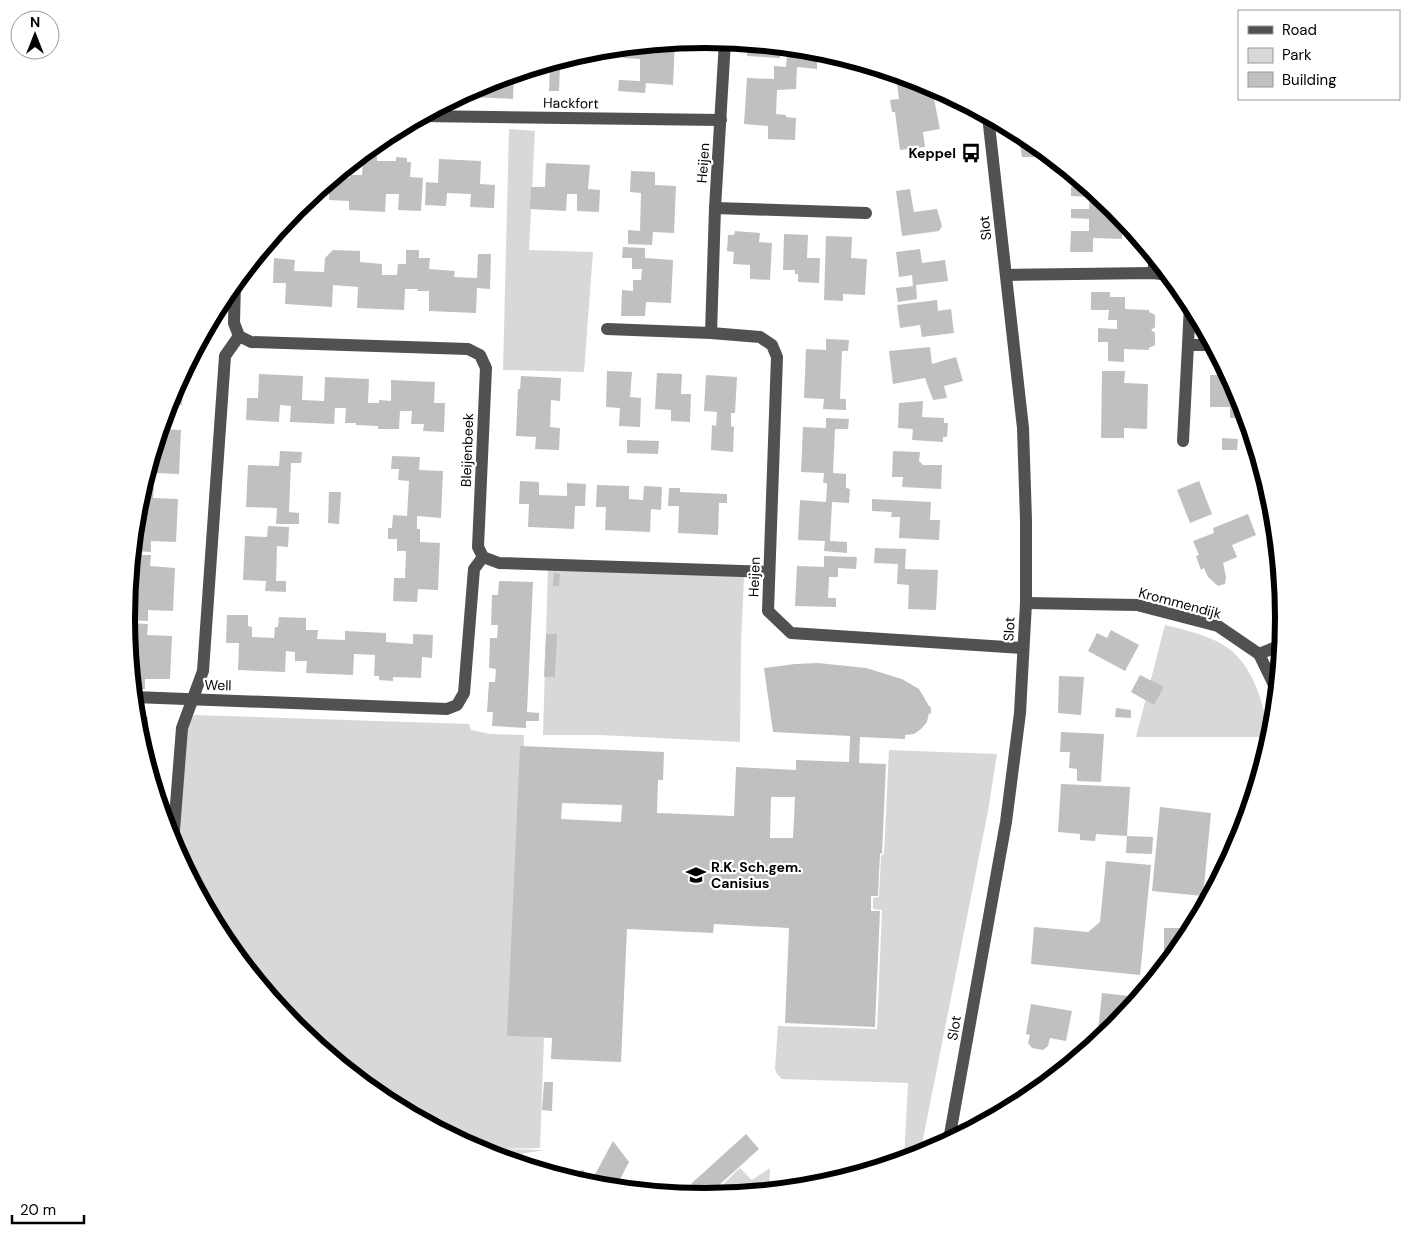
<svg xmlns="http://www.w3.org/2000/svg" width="1410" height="1235" viewBox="0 0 1410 1235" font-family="'DM Sans',sans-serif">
  <rect width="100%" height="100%" fill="#fff"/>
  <g fill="#d8d8d8">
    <path d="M509 129 535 131 529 250 593 252 584 372 503 370Z"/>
    <path d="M548 568 744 576 741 644 740 742 600 735H543Z"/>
    <path d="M1165 625C1182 629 1198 633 1214 640 1253 657 1262 700 1270 737H1136Z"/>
    <path d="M194 715 469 724 471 730 490 734 524 735 514 1036 544 1038 540 1148 499 1149 545 1150 499 1157 483 1152 383 1099 296 1027 224 939 177 851 184 741 188 725Z"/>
    <path d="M889 750 997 754 988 811 920 1154 904 1159 908 1083 782 1079 777 1074 775 1069 778 1026 877 1029 882 910 873 909V898L879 897 881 856 884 854Z"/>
    <path d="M740 1168 752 1180 770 1168 769 1190 711 1196Z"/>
  </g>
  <g fill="#c0c0c0" fill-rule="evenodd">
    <path d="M675 42 673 85 646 83 645 93 618 91 619 80 640 81V59L623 58 624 47Z"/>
    <path d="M747 43 781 46 780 58 747 56Z"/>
    <path d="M832 54 861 63 834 66Z"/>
    <path d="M787 55 817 56V69L797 67 796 89 777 90 776 114 786 115V117L796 118 795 140 768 139V126L744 124 747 78 774 79V66L786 67Z"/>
    <path d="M550 66H560L559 91H549Z"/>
    <path d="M886 71 927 83 934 87 935 93 933 94 940 129 923 132 925 147 900 150 895 112H892L890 100 899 99 896 76 887 77Z"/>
    <path d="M514 74 513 99 471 97V89L475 88H484V83Z"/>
    <path d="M1020 145H1036L1038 157H1022Z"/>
    <path d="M366 156H377V161H396V157L407 158V162H411L410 177 423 178 421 211 398 210 399 194H386L385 212 349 210V201L329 200V188H321L337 174V177L350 178V175H362L363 161H366Z"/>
    <path d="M439 159 481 161 480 184 495 185 494 208 470 207 471 194 447 193 446 206 425 205 426 182 438 183Z"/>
    <path d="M546 163 590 165 588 189 600 190 599 212 577 211V194H567L566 211 530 209 531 187H545Z"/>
    <path d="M631 171 655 172V185L676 186 674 233 653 232 652 245 628 244V230L640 231 641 193 630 192Z"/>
    <path d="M1071 187 1089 188 1114 208 1128 225V228H1122V239L1093 238V252H1070L1071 231H1089V219L1071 218V209H1089L1090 197 1071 196Z"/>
    <path d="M910 189 914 212 937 209 942 226 939 231 902 236 896 191Z"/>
    <path d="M735 231 760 233 759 242 772 243 770 280 750 279V265L733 264 734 252 727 251 728 235H734Z"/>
    <path d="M784 234 808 235 807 258H820L819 283 798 282V274H795V270H783Z"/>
    <path d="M826 236 852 237 851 258 867 259 865 295 843 294V301L824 300Z"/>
    <path d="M623 247 645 248V258L673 260 671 303 646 302 645 316H621L622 290 633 291V280H641L642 269H632V258H622Z"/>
    <path d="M920 249 922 263 945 260 948 281 916 285 917 299 898 302 896 288 913 286 912 275 899 277 896 252Z"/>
    <path d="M333 250 360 251V262L382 264V275H397L398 264H406V250H419V258H430L429 269 455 271 454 277 477 278 478 254H491L490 289 477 288 476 313 429 311V291H417L418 289H405L404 310 357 308 358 287 345 286 333 285 332 307 285 304 286 283H273L274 258 295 260 294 271 324 272 325 258Z"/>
    <path d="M1091 292H1110V297H1125V309L1149 310V312L1155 315V327L1151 330 1155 333V345L1149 348V350L1124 349V362L1108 361V342H1098V328L1117 329V320H1108L1109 310H1091Z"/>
    <path d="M937 300 938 311 951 309 954 333 922 337 920 325 900 328 897 305Z"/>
    <path d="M826 339 849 340 848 351H842L840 399H846V410L823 409 824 399 804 398 806 349 826 350Z"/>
    <path d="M930 347 932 364 956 357 963 381 944 386 947 398 933 400 925 378 893 384 889 351Z"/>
    <path d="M184 371 182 405 168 404 170 396Z"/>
    <path d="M607 371 632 372 630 397 641 398 640 427 619 426 620 408 606 407Z"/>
    <path d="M1102 371H1125L1124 383 1148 384 1147 429 1124 428V438H1101Z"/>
    <path d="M657 373 682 374 681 394H691L690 422 671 421V410L655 409Z"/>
    <path d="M259 374 303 376 302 400 324 401 325 377 369 379 368 403H379V400L391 401V380L435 382 434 403H445L444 432 423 431 424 424H411L412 411H400L399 429H378V426L356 425V423H345L346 408H335L334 424 290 422 291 406 280 405 279 422 246 420 247 398H258Z"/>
    <path d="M706 375 737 377 735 413H731V426L734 427 733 452 711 450 712 425 716 426 717 412 704 411Z"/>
    <path d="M1210 375H1229L1240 396 1245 414H1240V418H1230V407H1210Z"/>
    <path d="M521 376 561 378 560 401 551 400 550 427 560 428 559 450 535 449 536 437 516 436 518 389H520Z"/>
    <path d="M923 401 922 417 944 418V423H948L947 437H943V442L912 440 913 429 898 428 899 403Z"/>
    <path d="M826 418 849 419 848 429H835L833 473 846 474V488L850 489 849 503 832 502 830 541 847 542V553L824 551 825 541 798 540 800 500 826 502 827 487V483H823L824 473 801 472 803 427 826 428Z"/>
    <path d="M160 429 181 430 179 474 154 473V483H144Z"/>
    <path d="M1222 438 1238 439 1237 450H1222Z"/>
    <path d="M627 440 659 441 658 454 627 453Z"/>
    <path d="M280 451 302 452 301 463H291L290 487 289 512 299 513V524H276L277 508 246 507 248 465 279 466Z"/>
    <path d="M893 451 920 452 919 461 923 465H942L941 489 902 487 903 477H892Z"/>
    <path d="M392 456 420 457 419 470 443 471 441 518 417 516V529H420V542L440 543 438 590 418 589 417 602 393 601 394 578H405L406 551H397V539H388V528H392L393 515 407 516 409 481 398 480 399 469H391Z"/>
    <path d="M520 481 539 482V495L567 496V483L586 484 585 506H575L574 529 528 527 529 504H519Z"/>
    <path d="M1199 481 1212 514 1190 523 1177 490Z"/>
    <path d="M597 485 629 486V499L643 500 644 486 662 487 661 510 651 509 650 532 605 530 606 507H596Z"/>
    <path d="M143 487H154L153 498 178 499 176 542 151 541V552L133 551 135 531H136L137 504Z"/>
    <path d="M669 488H680V492L727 494V503H719L718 535 678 533 679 506H668Z"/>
    <path d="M329 492H341L339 524 328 523Z"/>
    <path d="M872 499 931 502 930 520H940L939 540 899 538 900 517H891L892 512 872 511Z"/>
    <path d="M1248 514 1256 535 1232 545 1237 557 1223 563 1226 577 1225 584 1218 586 1208 577 1204 568 1201 570 1196 556 1199 555 1193 541 1214 533 1213 528Z"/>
    <path d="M268 526 289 527 288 547 277 546 276 581H286V592L265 591 266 581 243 580 245 536 267 537Z"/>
    <path d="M875 548 906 549 905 569 938 570 936 610 908 609 909 585 897 584 898 564 874 563Z"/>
    <path d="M132 555H151L150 566 175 568 173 611 148 610V621L126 620 128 600H133L134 575H130Z"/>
    <path d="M824 556 857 557 856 569 838 568V577H829L828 598H836V607L795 606 797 566 824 567Z"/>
    <path d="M554 573 560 574 559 586H553Z"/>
    <path d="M499 581 533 582 527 712 539 713V721H526V728L492 726 493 712H487L489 682H495L496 669 489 668 490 638H497L498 625H491L492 595H498Z"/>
    <path d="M227 615H248V626L252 627V637L274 638 275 627H278L279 617 306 618V630H318L317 639 345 640V631L386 633V642L413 644V634L433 635 432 658 422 657 421 678 393 677V681L379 680V676H374L375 655 354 654 353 675 306 673 307 661H295V652L286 651 285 672 238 670 239 643H226Z"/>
    <path d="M127 623 148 624 147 635 172 636 170 679H145V689H133L130 660 131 644H129Z"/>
    <path d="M1111 630 1139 645 1125 671 1088 651 1097 633 1107 638Z"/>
    <path d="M546 634H557L555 677H544Z"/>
    <path d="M818 663 866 668 902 679 919 689 929 706 931 707V714L929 713 927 722 921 729 914 734 905 735V739L860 737 859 763 886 764 882 854 880 853 878 896H871V911H880L875 1027 785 1023 789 928 714 924 713 933 627 929 621 1062 551 1059 552 1038 507 1036 520 746 664 752 663 780H658L657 813 734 816 736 767 796 770V760L849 762 850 736 773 732 764 668 795 664ZM771 797H795L793 838H770ZM562 803 622 805 621 822 561 819Z"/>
    <path d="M1140 675 1164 687 1154 705 1131 692Z"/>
    <path d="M1059 676 1084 677 1081 715 1058 713Z"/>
    <path d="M1116 708 1131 710V718L1115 717Z"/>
    <path d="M136 716 148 717 147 739H140Z"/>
    <path d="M1061 732 1104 734 1101 782 1077 781V769L1069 768 1070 752H1060Z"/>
    <path d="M1061 784 1130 787 1127 836 1096 834 1095 841 1080 840V834L1058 832Z"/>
    <path d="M1160 807 1211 813 1203 896 1152 891Z"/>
    <path d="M1127 836 1153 837 1152 854 1126 853Z"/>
    <path d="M1106 861 1151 865 1140 975 1031 964 1034 927 1088 932 1100 922Z"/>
    <path d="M1164 928H1192L1186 939 1168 961H1164Z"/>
    <path d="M1102 993 1138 997 1114 1027 1097 1041Z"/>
    <path d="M1031 1004 1072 1011 1066 1041 1050 1038 1048 1046 1043 1050 1032 1048 1028 1043 1030 1035 1026 1034Z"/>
    <path d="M544 1082H553L552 1111 542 1110Z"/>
    <path d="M746 1134 759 1149 707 1196H703L691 1184Z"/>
    <path d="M613 1141 629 1162 616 1187 590 1184Z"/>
    <path d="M584 1170 585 1183 563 1176V1173Z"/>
  </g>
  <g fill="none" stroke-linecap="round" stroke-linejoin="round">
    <g stroke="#515151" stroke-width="12">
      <path d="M421 116 721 120"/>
      <path d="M715 208 866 213"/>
      <path d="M1153 273 1155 257"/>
      <path d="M1006 275 1153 273 1169 275"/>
      <path d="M235 282 234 323 239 336 251 342 468 349 480 355 486 368 478 547 483 557 499 563 769 572"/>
      <path d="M1190 304 1188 345H1213"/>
      <path d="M607 329 711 333 760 337 772 345 777 357 768 611 791 633 1023 648"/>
      <path d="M711 333 715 208 725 41"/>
      <path d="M1183 441 1188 345"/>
      <path d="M1026 603 1137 605 1218 626 1259 654 1275 687 1276 694"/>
      <path d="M1259 654 1281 645"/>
      <path d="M134 697 447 709 457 705 464 693 474 569 483 557"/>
      <path d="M173 843 182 728 203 671 225 356 239 336"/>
      <path d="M949 1140 1006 822 1020 713 1026 603V520L1023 428 988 116"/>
    </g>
  </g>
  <defs>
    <symbol id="bus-bare" viewBox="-9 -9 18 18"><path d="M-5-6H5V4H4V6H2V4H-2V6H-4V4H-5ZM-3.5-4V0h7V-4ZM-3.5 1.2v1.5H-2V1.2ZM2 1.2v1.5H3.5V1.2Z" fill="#000" stroke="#fff" stroke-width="2.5" paint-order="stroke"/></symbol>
    <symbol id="school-bare" viewBox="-9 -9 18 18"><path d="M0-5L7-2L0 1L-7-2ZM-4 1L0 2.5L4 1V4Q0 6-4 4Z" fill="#000" stroke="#fff" stroke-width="2.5" paint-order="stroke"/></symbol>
  </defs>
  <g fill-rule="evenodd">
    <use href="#bus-bare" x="957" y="139" width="28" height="28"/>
    <use href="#school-bare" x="682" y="861" width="28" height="28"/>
  </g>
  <g text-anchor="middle" stroke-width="4.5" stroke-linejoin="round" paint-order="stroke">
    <g font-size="14" fill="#000" stroke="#fff">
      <text transform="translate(571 103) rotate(1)" y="5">Hackfort</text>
      <text transform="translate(703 163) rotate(-86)" y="5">Heijen</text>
      <text transform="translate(985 228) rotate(-96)" y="5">Slot</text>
      <text transform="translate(467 450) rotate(-88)" y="5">Bleijenbeek</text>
      <text transform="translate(754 577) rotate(-88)" y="5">Heijen</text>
      <text transform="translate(1180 603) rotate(15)" y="5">Krommendijk</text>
      <text transform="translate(1009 629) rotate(-87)" y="5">Slot</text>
      <text transform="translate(218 685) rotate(1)" y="5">Well</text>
      <text transform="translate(954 1028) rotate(-80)" y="5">Slot</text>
    </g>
    <g font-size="14" font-weight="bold" fill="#000" stroke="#fff" text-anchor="end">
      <text x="956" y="158">Keppel</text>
      <text x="711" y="872" text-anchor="start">R.K. Sch.gem.<tspan x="711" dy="16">Canisius</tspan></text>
    </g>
  </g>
  <path d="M0 0H1410V1235H0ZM135 618a570 570 0 1 1 1140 0a570 570 0 1 1-1140 0Z" fill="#fff" fill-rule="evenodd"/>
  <path fill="none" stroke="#000" stroke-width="6" d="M135 618a570 570 0 1 1 1140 0a570 570 0 1 1-1140 0Z"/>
  <rect x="1238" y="10" width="162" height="90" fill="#ffffff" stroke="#999999"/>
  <rect x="1248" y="26" width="25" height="8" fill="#515151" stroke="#999999"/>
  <text x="1282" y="35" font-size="15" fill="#000000">Road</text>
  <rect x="1248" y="48" width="25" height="15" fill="#d8d8d8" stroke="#999999"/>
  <text x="1282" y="60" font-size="15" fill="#000000">Park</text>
  <rect x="1248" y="72" width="25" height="15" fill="#c0c0c0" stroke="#999999"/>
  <text x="1282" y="85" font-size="15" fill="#000000">Building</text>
  <g transform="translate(35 35)"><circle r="24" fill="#ffffff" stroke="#999999"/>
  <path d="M0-4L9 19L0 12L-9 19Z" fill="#000000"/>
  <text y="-8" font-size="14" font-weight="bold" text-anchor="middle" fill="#000000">N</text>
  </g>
  <path d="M12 1215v8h72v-8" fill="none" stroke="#000000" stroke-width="2.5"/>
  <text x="20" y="1215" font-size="15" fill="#000000" stroke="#ffffff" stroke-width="4" paint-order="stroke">20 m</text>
</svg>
